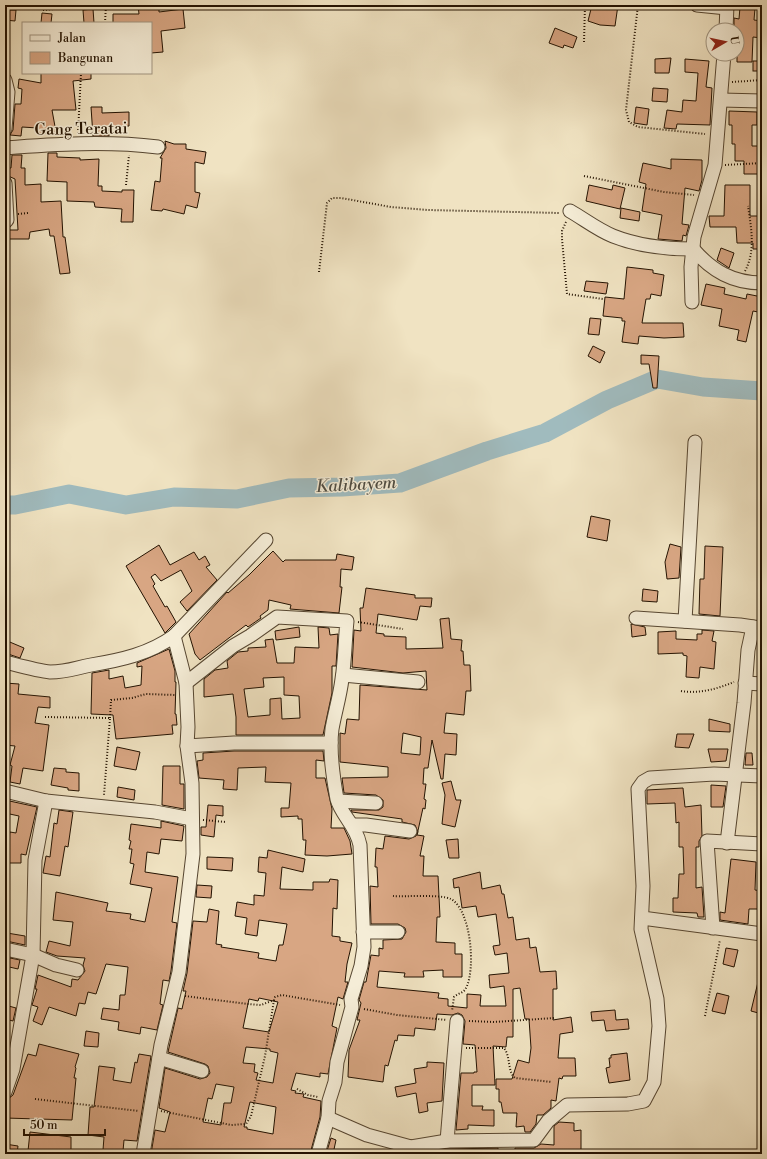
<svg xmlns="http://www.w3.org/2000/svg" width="767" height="1159" viewBox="0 0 767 1159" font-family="'Libre Bodoni',serif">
  <rect width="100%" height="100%" fill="#f0e3c2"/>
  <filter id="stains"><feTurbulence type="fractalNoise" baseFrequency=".005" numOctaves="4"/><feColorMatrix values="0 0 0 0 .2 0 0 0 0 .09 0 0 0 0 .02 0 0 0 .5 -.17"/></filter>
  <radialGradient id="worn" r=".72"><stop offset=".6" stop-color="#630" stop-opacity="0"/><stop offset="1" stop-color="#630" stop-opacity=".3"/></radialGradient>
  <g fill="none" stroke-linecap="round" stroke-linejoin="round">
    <path stroke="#a0bbbe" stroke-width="19" d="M5 505H15L69 494 126 505 174 497 237 499 289 488 342 487 400 483 487 451 545 433 607 400 657 379 703 387 762 391"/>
  </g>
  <g fill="#d8a683" stroke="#231201" fill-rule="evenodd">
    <path d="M138 5H159V12L183 9 185 28 161 31 163 52 151 53V23H113V14H139Z"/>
    <path d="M592 5H618L615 26 600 25 588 21Z"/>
    <path d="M740 7 755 8 754 20 762 21V38L753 37 752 62H737V30H734V18L739 19Z"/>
    <path d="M93 9 94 23H84L83 10Z"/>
    <path d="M5 10H16L15 21 5 20Z"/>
    <path d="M42 13 52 14 51 23H41Z"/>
    <path d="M555 28 577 37 573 48 564 45 563 48 549 43Z"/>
    <path d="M671 58 669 73H655V59Z"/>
    <path d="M685 59 709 61 706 87 712 88 710 125 677 124 676 129 664 128 667 110 682 112 683 100 696 101 698 73 685 72Z"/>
    <rect x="753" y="61" width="9" height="10"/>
    <path d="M41 73H91V79L73 81 76 110H52L56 132 39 134 38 128 22 127 21 136 10 135 13 130 15 104H21L22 89 18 88 19 79 41 83Z"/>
    <path d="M653 88 668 89 667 102 652 101Z"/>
    <path d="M91 107H102V113L129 112V126L109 127V136H93Z"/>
    <path d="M636 107 649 109 647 125 634 123Z"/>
    <path d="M729 111 757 112V125H752V146H762L760 174H744V161H735V144H732V125H729Z"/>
    <path d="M165 141 174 144H186V149L206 152 204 164 195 162V192L200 193 197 208 186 205 184 214 163 209 162 211 151 210 155 181 160 182 162 158H160L166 148Z"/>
    <path d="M48 153H57V157L80 158V160L99 159 98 186H102V191L122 192V190H134L133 222H121L122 209 95 207 94 202 67 201V182L47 181Z"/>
    <path d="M12 155H22L21 168H25V185L41 184V202L61 201 63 237H65L70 273 60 274 54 236H50L49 229 30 232 29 239H7V230H18L15 179 6 175V168H11Z"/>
    <path d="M671 159 702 160V180L699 191 685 188 682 224 689 225 686 236 683 235 682 241 658 239 662 215 642 211 646 184 639 182 643 163 671 169Z"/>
    <path d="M589 185 612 190 613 185 625 188 620 209 586 201Z"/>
    <path d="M725 185H750V216H762V249H753V243H737L736 227H710L709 216H724Z"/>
    <path d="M621 208 640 212 639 221 620 218Z"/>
    <path d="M721 248 734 253 729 268 717 260Z"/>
    <path d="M627 267 653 270V273L664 275 661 296 651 294 650 299H646L642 323H683L684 337 664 338 639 336 638 344 622 342 625 321H622V318L603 316 605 297 624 299Z"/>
    <path d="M586 281 608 283 606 294 584 291Z"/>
    <path d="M706 284 725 288 724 294 746 299 747 294 762 297 758 312 753 311 746 342 737 340 739 330 719 326 722 309 701 305Z"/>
    <path d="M590 318 601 319 599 335 588 334Z"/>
    <path d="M593 346 605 352 600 363 588 356Z"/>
    <path d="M641 355 659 356 657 388H653L649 364H641Z"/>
    <path d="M591 516 610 520 607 541 587 537Z"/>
    <path d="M670 544 681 547 679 578 667 579 665 562Z"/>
    <path d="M159 545 170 565 194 552 199 560 205 556 210 565 206 567 217 580 187 611 180 602 192 591 181 570 161 581 155 574 151 577 155 584 153 586 165 607 167 606 176 622 165 633 126 566Z"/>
    <path d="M705 546 723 547 720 616 699 614 700 579H704Z"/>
    <path d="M273 551 283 562 285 560H336L337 554 354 557 352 570 341 569 340 587H342L339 613 290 609 291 605 269 600 268 610 260 616 261 618 248 627 246 625 200 660 195 654 189 634 227 592 228 593 249 575Z"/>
    <path d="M366 588 415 595V598H432L431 607 420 606 417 620 378 614 376 633 384 634V636L406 637V649L443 648 440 619 449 618 451 639 462 640 461 651H463L464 665H470L471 691H466L464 715 446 713 444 733 457 734 456 755 445 754 443 779H441L432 740 428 768H424L423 784H426L424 799 426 800 425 809 423 808 417 835 424 836 420 856H424L423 876H438L440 917H437L436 942 455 943V954H462V977H443V970L423 971 424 977H404L405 973 379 971 377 987 439 993 438 998 448 999V1006L467 1008V994L481 995 480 1006H506L504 986 490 988 489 975 509 973 507 953 495 955 493 946 500 945 496 914 478 917 476 906 462 908 459 887 454 888 453 879 480 872 482 889 500 885 502 894H504L508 918 513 917 516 940 529 938 530 948 536 947 540 972 556 971 557 989H553V1020L571 1017 573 1032 560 1034 558 1058H575L576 1076H563L562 1079 559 1078 556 1101 551 1100V1108L543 1115H537L536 1124 530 1132H525L524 1126 516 1127 517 1113H503L501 1102H499V1089H496V1079H512L518 1060 529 1063 531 1048 529 1019H525L520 988 513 989V1037H507L506 1047 493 1046 495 1085H472V1106H483L482 1110H494V1126L468 1125V1129L456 1130 461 1073H474V1072H477L475 1045 463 1044 465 1021 462 1015 458 1013 452 1015 437 1014 435 1030 415 1028 414 1036 398 1035 397 1041 395 1040 388 1066 385 1065 383 1082 348 1077 349 1050 360 1020H357L361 1003 359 1000 364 982H366L371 955 379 956V948L383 949V940L402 939 406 932 405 928 398 924H371L370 886 378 887 377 867H375L376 848 383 849 385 836 409 839 416 836 418 832 415 825 402 822V819L352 812 351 810H379L383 807V800L376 795 344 793 342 778 388 777V767L340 762V733L345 734 347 719 359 720 360 685 427 690 426 671 403 673 352 667 354 630 361 631 360 608H363ZM403 733 421 737 420 755 401 753Z"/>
    <path d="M643 589 658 591 657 602 642 601Z"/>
    <path d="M631 624 645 627 646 635 632 637Z"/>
    <path d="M299 627 300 637 276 640 275 631Z"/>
    <path d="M318 627 329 628 330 635 338 634 336 666H332V693L323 735H236V717L233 694 204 697V679L215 670 228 668 227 661 238 652 248 651V648L266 647 265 640 273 639 277 663H294L295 647 319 648ZM284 677V695L299 696 300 718 282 719 281 698 270 699V715L248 717 244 689 264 687 263 678Z"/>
    <path d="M702 630 714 631 712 641 716 642 714 669 700 667 699 678 686 677 687 656 683 655V653L658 654V632L676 631V639L697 640V634H702Z"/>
    <path d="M5 640 24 648 20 658 5 653Z"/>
    <path d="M169 649 175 671V682H176L175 714H176L177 725H172L173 734 116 739 113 715 91 714 92 673 109 670V679L123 676 125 688 141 685 142 666 137 667V663Z"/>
    <path d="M5 683 19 684 18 694 50 697V708L38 707 35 723 49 725 43 771 23 768 20 784 10 782 12 766 10 765 15 746 5 745Z"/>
    <path d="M709 719 730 724V732L709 731Z"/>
    <path d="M677 734H694L689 748 675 747Z"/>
    <path d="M117 747 140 752 136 770 114 766Z"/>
    <path d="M708 749H728L726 761 711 762Z"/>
    <path d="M234 751H323L324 761 316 760V778H325L332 809 331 828H344L350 841 352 854 327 856 305 855 306 840H303L302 819H298V816L281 817V808H289L291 783 265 782 266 767 238 768 237 790 223 789 224 780 199 778 197 761 203 760V753Z"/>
    <path d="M746 753H752L753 765H745Z"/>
    <path d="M163 766H180V784H184V809L162 805Z"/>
    <path d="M54 768 66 769V772L79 773V791L68 790V788L51 785Z"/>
    <path d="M451 781 456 800H461L455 827 442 824 445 795 442 783Z"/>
    <path d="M711 785 726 786 723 807H711Z"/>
    <path d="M118 787 135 790 134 800 117 797Z"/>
    <path d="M683 788 685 807 701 805 702 836 699 841V847H696V888L702 887 704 917H698L697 913 673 912V898H678L679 874H684L683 847H679V822L676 823 675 803 647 804V790Z"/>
    <path d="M5 800 37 807 26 855 21 854V863H5V835L9 836 10 832 16 833 19 816 5 813Z"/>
    <path d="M208 805 223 806V816L216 815 214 837 201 835V827H206Z"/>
    <path d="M59 810 73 812 68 847 65 846 60 876 43 873 46 856 50 857 54 823 57 824Z"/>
    <path d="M161 821 184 826 182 841 161 839 159 854 147 852 145 872 178 877 172 922 177 923 171 971 169 981 163 980 160 1004 163 1005 157 1030 141 1027 140 1034 118 1030 119 1022 101 1019 103 1008 119 1010 120 995H125L128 967 106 964 96 994 88 992 85 1004 79 1003 76 1016 49 1007 42 1025 33 1021 38 1007 32 1005 37 989H35L38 975 71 987 72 979 78 980 85 971 83 965 85 958 57 956 46 952 49 941 70 946 73 922 53 920 56 892 108 903 106 911 131 914 130 919 145 922 152 888 130 884 134 864 130 863 132 849H129L131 841 129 840 131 824 161 828Z"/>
    <path d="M458 839 459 858H449L446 840Z"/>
    <path d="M268 850 305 859 303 872 282 867 280 889 313 890V882H329L330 879 338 880 337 909 333 908 332 936 340 937V941L352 943 347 964 345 982H348L343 999 338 997 332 1026 337 1028 328 1074 320 1073V1077L296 1073 291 1090 296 1091 295 1093 304 1094 303 1097 321 1101 320 1117 310 1154H151L155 1130 165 1132 170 1112 159 1108 165 1068 200 1079 207 1077 210 1073 208 1066 205 1064 168 1052 178 1008 182 1009 186 991H183L187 973 193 921 207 922 209 909 219 911 216 944 222 945 221 947 259 953 258 958 276 961 279 945H283L287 924 259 920 257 936 245 934 247 918 235 916 237 902 254 905V895L264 896 266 873 258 872 259 857 267 858ZM259 998 278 1002 269 1032 243 1028 249 999 258 1001ZM246 1047 270 1049V1051L278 1053 273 1083 256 1080 258 1073 254 1072 255 1064 243 1063ZM216 1084 234 1087 231 1103H224L221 1125 203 1122 208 1098 212 1099ZM250 1102 276 1107 273 1134 247 1129V1127H244Z"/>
    <path d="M207 857 233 858 232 871 207 869Z"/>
    <path d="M731 859 756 862 755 890 762 891V909H749L748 924 720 920V912L725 913Z"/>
    <path d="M197 885 212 886 211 898 196 897Z"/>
    <path d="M7 933 25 936V945L6 941Z"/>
    <path d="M726 948 738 950 734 967 723 964Z"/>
    <path d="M5 957 20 960 18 969 5 966Z"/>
    <path d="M758 982H762V1014L751 1011Z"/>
    <path d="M717 993 729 996 725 1014 712 1011Z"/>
    <path d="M5 1005 16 1008 13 1021 5 1019Z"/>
    <path d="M615 1010 616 1020 628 1019 629 1029 606 1031 604 1020 592 1021 591 1012Z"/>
    <path d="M86 1031 99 1033 98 1047 84 1046Z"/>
    <path d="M39 1044 79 1054 75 1067 76 1068 74 1078H76L72 1120 5 1118 8 1099 13 1095 28 1054 36 1056Z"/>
    <path d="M627 1053 630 1080 609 1083 606 1068 610 1067 609 1058H611V1055Z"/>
    <path d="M139 1054 151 1056 137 1141 124 1140 123 1151 103 1150 104 1137 88 1135 90 1107H94L99 1066 115 1068 113 1080 131 1083 135 1062 137 1063Z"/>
    <path d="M427 1062 444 1063 442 1101 427 1103 428 1111 419 1113 416 1093 397 1097 395 1087 416 1083 414 1069 427 1067Z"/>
    <path d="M559 1122 574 1123V1131L581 1130V1154H515V1148H534L541 1144 554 1145V1126Z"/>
    <path d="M30 1132 71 1137V1154H34V1152L28 1151Z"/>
    <path d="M331 1138 336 1140 333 1154H326Z"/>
    <path d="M5 1144 18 1146 17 1154H5Z"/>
    <path d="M498 1148V1154H439V1150L448 1149Z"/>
  </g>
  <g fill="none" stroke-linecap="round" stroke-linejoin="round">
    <defs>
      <g id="minor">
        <path d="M697 5 727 8"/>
        <path d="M726 30 727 5"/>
        <path d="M5 80 8 92 5 129"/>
        <path d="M721 100 762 101"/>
        <path d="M5 148C56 144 107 141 158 147"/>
        <path d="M5 183 7 220 5 222"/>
        <path d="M570 211C584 219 598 230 613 236 638 246 666 249 693 249 712 271 733 283 762 283"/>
        <path d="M692 302 691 267 694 237 715 165 724 54"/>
        <path d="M636 618 740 625 760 628"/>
        <path d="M685 621 695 442"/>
        <path d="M5 662C17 665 38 671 50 672 68 672 75 668 91 665 121 660 149 654 174 636L266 540"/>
        <path d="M343 675 418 682"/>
        <path d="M186 683 233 646 250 636 277 617 347 621C345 640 345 660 342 679 340 696 335 712 332 729 329 752 333 777 337 799 341 815 356 825 360 845L364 947 361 966 351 999 352 1007 337 1062 335 1082 329 1101 328 1118 318 1154"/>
        <path d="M745 683 762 684"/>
        <path d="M187 746 234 743H331"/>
        <path d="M5 791 46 801 155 812 192 819"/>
        <path d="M338 801 376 803"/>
        <path d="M353 825H366L410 831"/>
        <path d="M727 843 744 703 748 650 753 627"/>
        <path d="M642 918 762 934"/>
        <path d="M713 928 707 841 762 844"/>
        <path d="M363 932H398"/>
        <path d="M5 949 33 955 56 965 77 970"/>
        <path d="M159 1058 202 1071"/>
        <path d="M5 1092 13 1069 33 955 35 860 46 801"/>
        <path d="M328 1118 367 1135 411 1147 447 1141 534 1140 548 1121 567 1105 628 1104 644 1101 654 1082 659 1026 657 999 641 929 643 886 638 789 643 782 650 778 714 774 762 776"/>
        <path d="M447 1141 457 1021"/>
        <path d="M143 1154 161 1045 179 972 193 854 192 783 187 746 188 727 186 683 174 636"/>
      </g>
    </defs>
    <use href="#minor" stroke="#564631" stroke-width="15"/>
    <g stroke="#231201" stroke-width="2" stroke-dasharray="1 2" stroke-linecap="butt">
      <path d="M638 5 626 110 629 122 638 127 705 134"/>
      <path d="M43 10 99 5"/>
      <path d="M105 23 106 5"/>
      <path d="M584 42 585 5"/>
      <path d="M732 82 762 80"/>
      <path d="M78 133 81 73"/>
      <path d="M725 165 762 163"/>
      <path d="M584 176 664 192 694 195"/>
      <path d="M126 185 129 155"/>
      <path d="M18 214 28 213"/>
      <path d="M566 222 562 231V239L567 294 603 299"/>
      <path d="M745 271C756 251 751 227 748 206"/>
      <path d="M319 272 327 203 332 198H341L391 207 428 210 559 213"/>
      <path d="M358 622 403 629"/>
      <path d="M681 691C699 694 717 689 734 682"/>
      <path d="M45 717 110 718 104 795"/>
      <path d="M110 718 111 700 132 698 146 694 175 695"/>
      <path d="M203 820 226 822"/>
      <path d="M393 896C406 897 440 894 451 899 471 910 476 969 466 988 464 993 458 993 454 997L452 1011"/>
      <path d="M185 996 248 1004 261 1005 274 1000 275 997 282 995 340 1005"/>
      <path d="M364 1009 397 1015 447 1020"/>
      <path d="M705 1016 720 940"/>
      <path d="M469 1021 494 1022 554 1018"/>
      <path d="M466 1048H504C511 1057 507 1071 515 1078L552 1082"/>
      <path d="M297 1089 308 1095 318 1097"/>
      <path d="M35 1099 139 1111"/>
      <path d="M161 1111 231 1125 246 1124 251 1116 265 1056 274 1000"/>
      <path d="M672 1150 683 1154"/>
    </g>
    <use href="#minor" stroke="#f5edd7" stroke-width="13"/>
  </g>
  <g text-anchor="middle" stroke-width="3" stroke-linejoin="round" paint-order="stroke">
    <g font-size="16" fill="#231201" stroke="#f5edd7">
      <text transform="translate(81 128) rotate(-1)" y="6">Gang Teratai</text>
    </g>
    <g font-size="17" font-style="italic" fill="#4f4d43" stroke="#f5edd7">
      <text transform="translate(356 484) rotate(-3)" y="6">Kalibayem</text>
    </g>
  </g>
  <rect width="767" height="1159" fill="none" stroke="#f0e3c2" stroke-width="20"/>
  <rect x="6" y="6" width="755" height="1147" fill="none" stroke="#231201" stroke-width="2"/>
  <rect x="10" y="10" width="747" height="1139" fill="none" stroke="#231201"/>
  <rect x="22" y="22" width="130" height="52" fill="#f5edd7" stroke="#a19581"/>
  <rect x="30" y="35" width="20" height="6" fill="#f5edd7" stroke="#a19581"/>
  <text x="58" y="42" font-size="12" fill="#231201">Jalan</text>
  <rect x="30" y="52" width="20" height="12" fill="#d8a683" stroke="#a19581"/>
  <text x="58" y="62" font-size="12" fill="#231201">Bangunan</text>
  <g transform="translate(725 42) rotate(81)"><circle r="19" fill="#f5edd7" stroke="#a19581"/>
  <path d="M0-3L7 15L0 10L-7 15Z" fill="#8f2418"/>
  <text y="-6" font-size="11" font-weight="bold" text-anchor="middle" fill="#231201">U</text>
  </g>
  <path d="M24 1129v6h81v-6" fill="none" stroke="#231201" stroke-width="2"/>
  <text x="30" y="1129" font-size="12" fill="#231201" stroke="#f5edd7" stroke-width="3" paint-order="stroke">50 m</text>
  <rect width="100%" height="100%" filter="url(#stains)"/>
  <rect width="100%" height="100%" fill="url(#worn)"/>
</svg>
